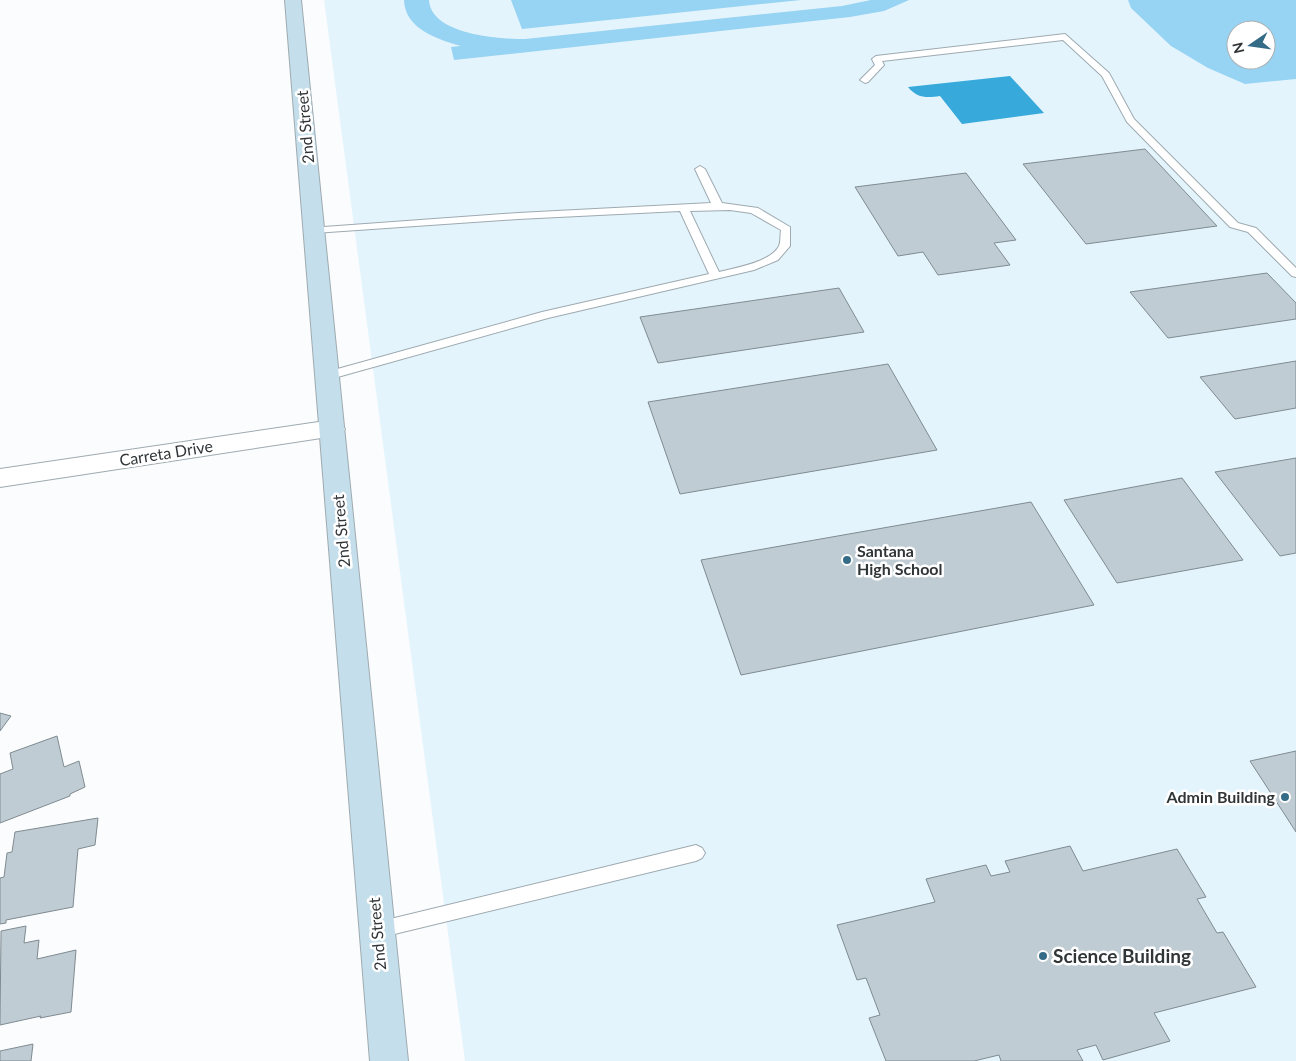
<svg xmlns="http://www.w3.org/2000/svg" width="1296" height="1061" viewBox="0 0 1296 1061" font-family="Lato,sans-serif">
  <rect width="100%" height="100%" fill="#fafcfd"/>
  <path fill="#e4f4fd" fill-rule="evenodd" d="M324 0H1296V1061H465ZM1236 30H1266V60H1236Z"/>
  <g fill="#97d3f2" fill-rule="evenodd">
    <path d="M404 0H429C431 35 500 39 525 39L842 6 871 0H909L884 11 850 17 454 60 451 47 461 46C437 39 405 29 404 0Z"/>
    <path d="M511 0H801L522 29Z"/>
    <path d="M1128 0H1296V79L1245 84 1208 68 1171 46 1131 8ZM1236 30H1266V60H1236Z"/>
  </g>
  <path fill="#37aadb" d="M1010 76 1044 113 962 124 940 96C926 98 917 98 908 87Z"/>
  <g fill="#c0ccd3" stroke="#7f8b91">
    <path d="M1145 149 1217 226 1086 244 1023 164Z"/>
    <path d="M966 173 1016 240 994 243 1010 265 938 275 923 252 898 256 855 187Z"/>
    <path d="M1267 273 1296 303V319L1168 338 1130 292Z"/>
    <path d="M839 288 864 332 658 363 640 317Z"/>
    <path d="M1296 361V408L1235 419 1200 377Z"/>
    <path d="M888 364 937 450 680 494 648 402Z"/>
    <path d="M1296 458V553L1280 556 1215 472Z"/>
    <path d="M1182 478 1243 560 1117 583 1064 500Z"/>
    <path d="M1031 502 1094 605 741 675 701 560Z"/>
    <path d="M0 713 11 716 0 731Z"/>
    <path d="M57 736 64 767 79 761 85 787 70 794V796L0 823V774L13 769 10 753Z"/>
    <path d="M1296 751V832L1250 761Z"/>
    <path d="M98 818 95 845 78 849 73 907 6 920V923L0 924V878L4 877 7 853 12 852 15 832Z"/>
    <path d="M1070 846 1083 871 1177 849 1206 897 1197 899 1217 933 1223 932 1256 987 1154 1013 1170 1041 1103 1060 1096 1045 1077 1050 1083 1061H1001L999 1055 974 1061H886L869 1018 880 1015 866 978 857 980 837 925 935 902 926 879 986 865 991 876 1010 872 1005 861Z"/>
    <path d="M26 926 24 943 39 940 37 959 76 950 71 1012 40 1018 41 1016 0 1025 1 931Z"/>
    <path d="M33 1044 31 1061H0V1051Z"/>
  </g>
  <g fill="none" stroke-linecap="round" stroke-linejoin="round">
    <defs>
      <g id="lane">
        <path d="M1065 34 1109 73 1134 119 1238 223 1256 228 1296 268V277L1292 276 1248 232 1230 227 1127 122 1102 76 1063 40 882 61 884 65 868 82 865 83 860 80 875 65 872 59 876 56Z"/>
        <path d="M700 166 705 169 722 203 758 208 790 227V246L778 260 754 270 548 318 327 380 321 376 323 373 542 312 709 274 680 211 518 219 314 233 310 232 309 230 310 228 518 213 711 203 695 169ZM730 210 751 213 781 230C780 235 781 242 779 246 771 262 735 268 719 272L690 211Z"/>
        <path d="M696 845 702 848 705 853 702 858 696 861 378 938 372 936 369 930 372 924 378 922Z"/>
      </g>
      <path id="street" d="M332 420 341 423 345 429 341 435 0 487V469Z"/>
      <path id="secondary" d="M285 0H301L408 1061H370Z"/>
    </defs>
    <use href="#lane" stroke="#9eaab0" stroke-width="2"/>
    <use href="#street" stroke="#9eaab0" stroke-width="2"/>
    <use href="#secondary" stroke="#9eaab0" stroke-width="2"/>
    <use href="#lane" fill="#fff" fill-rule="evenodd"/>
    <use href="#street" fill="#fff" fill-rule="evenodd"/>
    <use href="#secondary" fill="#c4dfeb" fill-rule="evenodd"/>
  </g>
  <g fill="#346b86" stroke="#fff" stroke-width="2">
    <circle cx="847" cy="560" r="5"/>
    <circle cx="1285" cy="797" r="5"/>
    <circle cx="1043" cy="956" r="5"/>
  </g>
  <g text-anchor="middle" stroke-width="5" stroke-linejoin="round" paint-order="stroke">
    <g font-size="16" fill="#303538" stroke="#fff">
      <text transform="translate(305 127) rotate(-95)" y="6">2nd Street</text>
      <text transform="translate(166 453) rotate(-9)" y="6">Carreta Drive</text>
      <text transform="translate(341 531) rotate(-95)" y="6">2nd Street</text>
      <text transform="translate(377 934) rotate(-95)" y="6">2nd Street</text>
    </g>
    <g font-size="16" font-weight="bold" fill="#303538" stroke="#fff" text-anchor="start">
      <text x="857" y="557">Santana<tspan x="857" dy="18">High School</tspan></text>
      <text x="1275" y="803" text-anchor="end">Admin Building</text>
    </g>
    <g font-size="19" font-weight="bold" fill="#303538" stroke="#fff" text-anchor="start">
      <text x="1053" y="963">Science Building</text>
    </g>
  </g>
  <g transform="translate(1251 45) rotate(257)"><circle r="24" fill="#ffffff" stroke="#acaeaf"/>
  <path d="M0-4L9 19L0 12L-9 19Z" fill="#346b86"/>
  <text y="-8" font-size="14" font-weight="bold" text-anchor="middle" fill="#303538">N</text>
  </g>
</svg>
